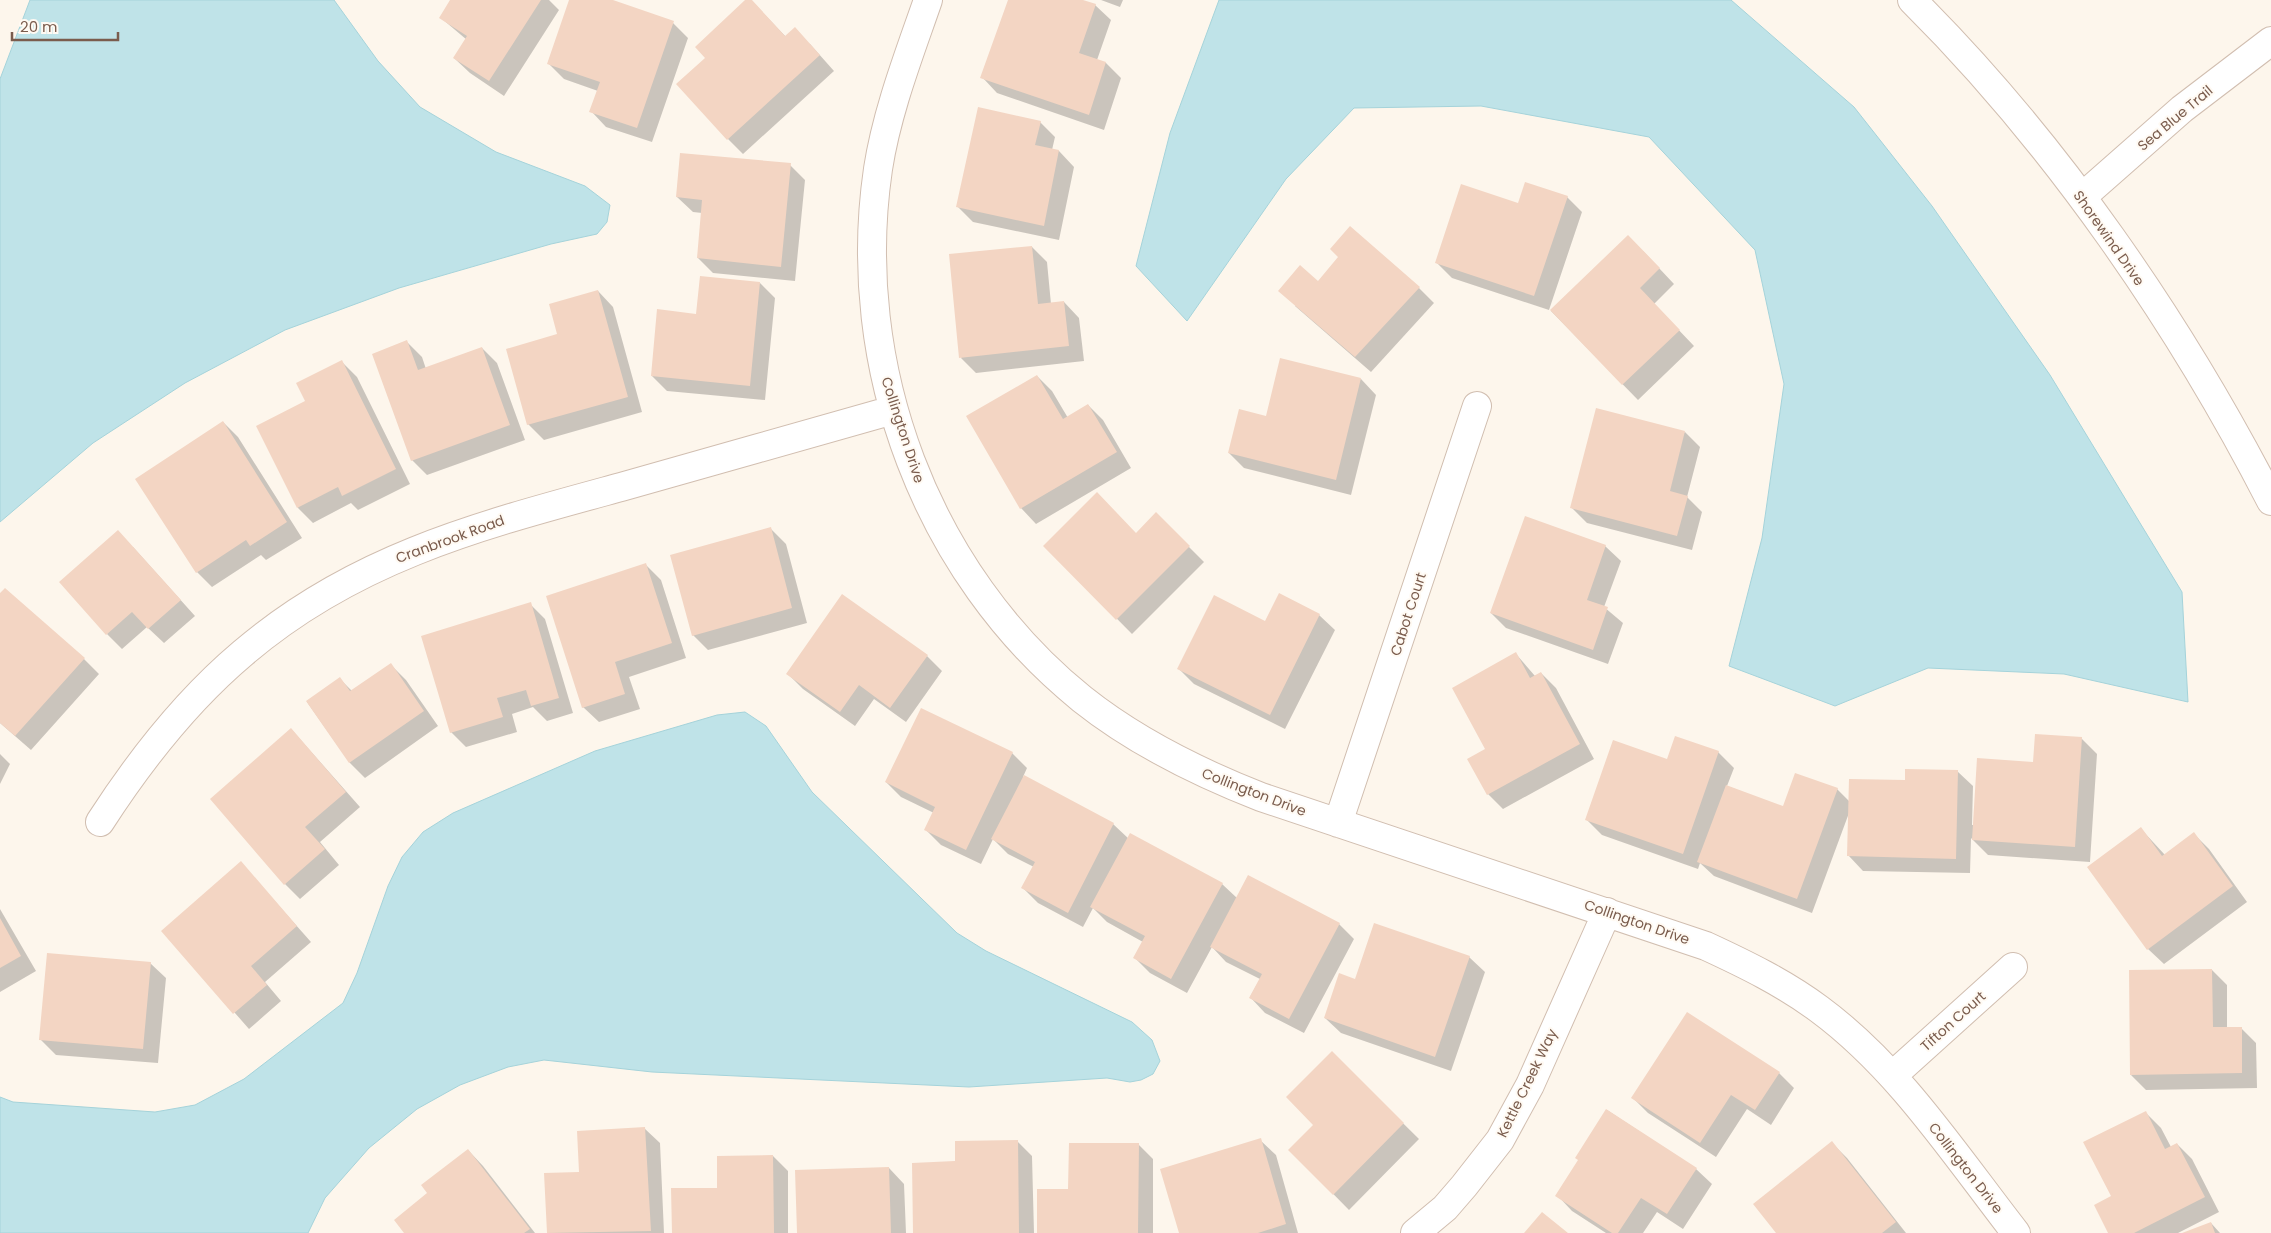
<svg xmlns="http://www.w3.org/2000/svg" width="2271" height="1233" font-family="Poppins,sans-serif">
	<rect width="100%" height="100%" fill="#fdf6ec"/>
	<path fill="#bfe3e8" stroke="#a5d3da" d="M30 0H334L378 61 420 107 496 152 585 186 610 205 607 222 597 234 551 244 399 288 285 330 185 383 93 443 0 522V79Z
		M1219 0H1731L1854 107 1932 206 2050 375 2182 592 2188 702 2064 674 1928 668 1835 706 1729 666 1762 538 1784 384 1755 250 1649 137 1481 106 1354 108 1286 179 1187 321 1136 266 1170 133Z
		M745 712 766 726 812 792 957 933 986 951 1132 1022 1152 1040 1160 1061 1153 1074 1141 1080 1130 1082 1107 1078 969 1087 652 1072 544 1060 508 1067 460 1085 417 1109 369 1148 325 1198 308 1233H0V1097L13 1102 155 1112 195 1105 244 1079 343 1003 357 973 388 886 402 857 423 832 453 813 595 751 717 715Z"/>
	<path fill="#0003" d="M452 0H549L559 10 504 96 470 73 454 58 467 40 441 18Z
		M570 0H610L673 23 688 38 652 142 606 127 591 111 598 91 564 79 548 63Z
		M747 0H751L786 37 810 44 834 71 743 154 728 139 707 58Z
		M1010 0H1079L1095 5 1111 20 1097 60 1106 63 1121 78 1104 130 997 93 982 77Z
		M1101 0H1123L1120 7Z
		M1040 122 1055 137 1052 150 1059 151 1074 167 1059 240 973 222 958 207Z
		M790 165 805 180 795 281 713 273 698 258 702 213 693 212 677 197Z
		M1567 197 1582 212 1549 310 1452 278 1437 263Z
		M1032 247 1047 262 1051 304 1064 302 1079 318 1084 361 976 373 961 358Z
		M1643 251 1674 284 1654 304 1694 346 1638 400 1551 311Z
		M760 283 775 298 765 400 667 391 652 376 697 315Z
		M1318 283 1419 288 1434 303 1371 372 1295 306Z
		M598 291 613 307 642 412 544 440 528 424 559 335Z
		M407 342 422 357 426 369 482 348 497 363 525 440 427 475 412 460Z
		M342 362 357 377 410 484 358 510 351 503 313 523 298 508 307 402Z
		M1037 376 1052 391 1068 418 1088 405 1103 420 1131 468 1036 524 1021 508Z
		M1361 379 1376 395 1351 495 1244 468 1229 453 1267 417Z
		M223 422 238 437 302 538 266 560 261 555 212 587 197 572Z
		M1685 432 1700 447 1687 497 1702 512 1692 550 1587 523 1572 508Z
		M1156 514 1204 562 1132 634 1045 546 1136 534Z
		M771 529 786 544 807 623 708 650 693 635Z
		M1605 546 1621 561 1604 607 1623 623 1608 664 1506 628 1491 613Z
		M133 547 195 616 164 643 147 627 122 649 107 634Z
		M646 565 661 580 686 658 629 677 640 709 599 722 583 707Z
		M0 595 84 659 99 674 31 750 0 723Z
		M530 604 545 619 573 713 547 721 533 707 512 714 517 732 466 747 451 732Z
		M1319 615 1335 630 1285 729 1194 684 1179 669 1266 623Z
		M1516 654 1535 676 1541 673 1556 688 1594 759 1503 809 1488 794 1486 750Z
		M927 656 942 671 906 722 874 699 855 726 803 689 788 674Z
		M391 665 406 680 438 726 365 778 350 763 307 702 340 679 352 691Z
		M291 729 360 807 320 842 339 865 300 899 285 884Z
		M2081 738 2097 754 2090 862 1988 855 1971 838 1970 873 1863 871 1848 855 1849 813 1812 913 1714 876 1700 863 1698 869 1602 835 1587 820 1668 760 1718 752 1734 768 1727 786 1784 808 1837 789 1850 802 1906 781 1957 771 1973 786 1972 825H1974L2035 763Z
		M1012 753 1027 768 1023 777 1113 824 1129 839 1222 884 1237 898 1339 924 1354 939 1304 1033 1265 1013 1250 997 1260 979 1226 962 1212 947 1187 993 1150 973 1135 958 1143 942 1107 922 1093 908 1083 927 1038 903 1023 888 1034 867 1008 854 993 839 981 864 941 845 926 830 934 813 901 797 886 782Z
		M0 754 10 764 0 784Z
		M2141 829 2165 855 2194 834 2209 849 2247 902 2164 964 2148 949 2089 867Z
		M241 863 311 942 265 982 281 1001 249 1029 163 931Z
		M0 909 36 971 0 992Z
		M1469 957 1485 972 1451 1071 1341 1033 1325 1018 1355 980Z
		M150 963 166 978 158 1063 56 1055 41 1040Z
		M2212 970 2227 985V1028H2241L2256 1043 2257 1088 2146 1090 2131 1075Z
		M1332 1053 1419 1139 1349 1210 1290 1150 1315 1125Z
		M1779 1073 1794 1088 1771 1125 1747 1109 1716 1157 1648 1113 1633 1098Z
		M1607 1110 1696 1169 1712 1184 1683 1229 1657 1212 1643 1233H1606L1572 1211 1557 1195 1580 1161Z
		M2145 1112 2161 1128 2171 1147 2177 1144 2192 1159 2219 1212 2178 1233H2110L2112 1197Z
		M644 1128 660 1143 664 1233H548L545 1174 580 1173Z
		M1260 1140 1276 1155 1298 1233H1180Z
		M1017 1141 1032 1156 1034 1233H914L956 1162Z
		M1832 1143 1847 1158 1906 1233H1778Z
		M1138 1144 1153 1159V1233H1038L1070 1190Z
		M468 1150 483 1166 535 1233H406L429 1194Z
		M773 1156 788 1171V1233H673Z
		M889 1168 904 1184 906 1233H798Z
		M2211 1223 2220 1233H2185Z"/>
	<path fill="#f3d5c3" d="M450 0H541L489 81 453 58 467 36 439 18Z
		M569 0H613L674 21 637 128 589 112 600 82 547 64Z
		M745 0H752L785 36 795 27 820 55 727 140 676 84 705 58 695 47Z
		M1008 0H1083L1096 4 1079 53 1106 62 1089 115 980 78Z
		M978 107 1041 121 1035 145 1059 150 1044 226 956 207Z
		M680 153 791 163 781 267 697 258 702 200 676 197Z
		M1525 182 1568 196 1534 296 1435 263 1461 184 1518 203Z
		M1350 226 1420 287 1355 357 1278 291 1300 265 1318 281 1338 257 1330 249Z
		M1628 235 1660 268 1640 288 1680 330 1622 385 1550 310Z
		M1032 246 1038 304 1064 301 1069 346 959 358 949 254Z
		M700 276 760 282 750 386 651 376 657 309 696 314Z
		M598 290 628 397 527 425 506 349 557 334 549 304Z
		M407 340 418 370 482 347 510 425 411 461 372 354Z
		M1280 358 1361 378 1336 480 1228 453 1239 409 1266 416Z
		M342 360 396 469 342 496 338 487 297 508 256 426 305 401 296 383Z
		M1037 375 1063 419 1088 404 1117 452 1020 509 966 416Z
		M1596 408 1685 431 1670 491 1688 496 1677 536 1570 508Z
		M223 421 287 522 250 546 246 540 196 573 135 479Z
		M1097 492 1136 533 1156 512 1190 546 1116 620 1043 546Z
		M1525 516 1606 545 1587 600 1608 607 1593 650 1490 613Z
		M771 527 792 608 692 636 670 555Z
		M118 530 181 600 148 629 132 612 106 635 59 582Z
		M646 563 672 643 615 662 625 694 582 708 546 596Z
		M5 588 85 658 15 736 0 723V593Z
		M1279 593 1320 614 1270 715 1177 669 1214 595 1265 621Z
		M842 594 928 655 890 708 859 685 840 712 786 674Z
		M531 602 559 698 531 706 526 690 497 698 503 717 450 733 421 636Z
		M1516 652 1530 678 1541 672 1580 744 1487 795 1467 759 1485 749 1452 688Z
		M391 663 424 711 349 763 306 701 340 677 350 691Z
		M921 708 1013 752 966 850 924 830 935 807 885 782Z
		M291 728 346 792 305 827 325 849 284 885 210 799Z
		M2035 734 2082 737 2075 847 1972 840 1977 758 2033 762Z
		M1675 736 1719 751 1683 854 1585 820 1613 740 1667 759Z
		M1905 769 1958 770 1956 859 1847 856 1849 779 1905 780Z
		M1795 773 1838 788 1797 899 1697 862 1726 785 1783 806Z
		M1024 775 1114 823 1068 913 1021 888 1035 862 991 839Z
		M2141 827 2162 856 2194 832 2233 886 2147 950 2087 867Z
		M1130 833 1223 883 1171 979 1133 958 1145 936 1090 907Z
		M241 861 297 926 251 966 267 985 233 1014 161 931Z
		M1248 875 1340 923 1289 1019 1249 998 1262 974 1210 947Z
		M0 918 21 956 0 968Z
		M1374 923 1470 956 1435 1057 1324 1018 1339 973 1355 979Z
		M47 953 151 962 143 1049 39 1040Z
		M2212 969 2213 1027H2242V1073L2130 1075 2129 970Z
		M1687 1012 1780 1072 1755 1110 1731 1095 1700 1143 1631 1098Z
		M1332 1051 1404 1123 1333 1195 1288 1150 1313 1125 1286 1097Z
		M1606 1109 1697 1168 1667 1214 1641 1198 1618 1233H1612L1555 1196 1578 1160 1575 1158Z
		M2146 1111 2165 1149 2177 1143 2205 1197 2134 1233H2108L2094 1205 2111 1196 2083 1142Z
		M645 1127 651 1231 547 1233 544 1173 579 1172 577 1131Z
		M1261 1138 1286 1224 1258 1233H1179L1160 1169Z
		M1018 1140 1019 1233H913L912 1163 955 1161V1141Z
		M1832 1141 1896 1222 1882 1233H1776L1753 1204Z
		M1069 1143H1139L1138 1233H1037V1189H1068Z
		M468 1149 530 1229 524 1233H404L394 1220 427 1193 421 1185Z
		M773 1155 774 1233H672L671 1188H717V1156Z
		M889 1167 891 1233H797L795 1170Z
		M1542 1212 1568 1233H1524Z
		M2211 1222 2215 1233H2182Z"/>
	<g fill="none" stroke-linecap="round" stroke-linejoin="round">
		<defs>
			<path id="minor" d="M928 0C909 55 887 111 878 169 849 366 926 573 1082 699 1136 742 1197 772 1261 797L1706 946C1745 964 1784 983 1819 1009 1899 1068 1955 1155 2016 1233
				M1912 0C2055 142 2179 322 2271 501
				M2082 197 2182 109 2271 41
				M100 822C140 760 186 701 243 653 355 557 482 525 621 487 712 461 802 436 893 410
				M1338 823 1477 406
				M1892 1076 2013 967
				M1415 1233 1445 1208 1464 1186 1500 1140 1530 1085 1607 912"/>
		</defs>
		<use href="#minor" stroke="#d1beb0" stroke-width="30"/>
		<use href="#minor" stroke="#fff" stroke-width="28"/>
	</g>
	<g text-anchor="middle" stroke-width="4" stroke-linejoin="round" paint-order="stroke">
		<g font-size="14" fill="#7a5c4d" stroke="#fffaf3">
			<text transform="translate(2175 118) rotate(-40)" y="5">Sea Blue Trail</text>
			<text transform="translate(2109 238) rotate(55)" y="5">Shorewind Drive</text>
			<text transform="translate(903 430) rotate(72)" y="5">Collington Drive</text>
			<text transform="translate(450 539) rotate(-20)" y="5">Cranbrook Road</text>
			<text transform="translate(1408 614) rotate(-72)" y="5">Cabot Court</text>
			<text transform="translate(1254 792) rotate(21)" y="5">Collington Drive</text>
			<text transform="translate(1637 922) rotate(19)" y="5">Collington Drive</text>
			<text transform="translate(1953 1021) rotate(-42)" y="5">Tifton Court</text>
			<text transform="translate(1527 1083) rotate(-64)" y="5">Kettle Creek Way</text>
			<text transform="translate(1966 1168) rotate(52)" y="5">Collington Drive</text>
		</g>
	</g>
	<path d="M12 32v8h106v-8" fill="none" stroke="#7a5c4d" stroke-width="2.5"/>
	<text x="20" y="32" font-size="15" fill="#7a5c4d" stroke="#fffaf3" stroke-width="4" paint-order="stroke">20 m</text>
</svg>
